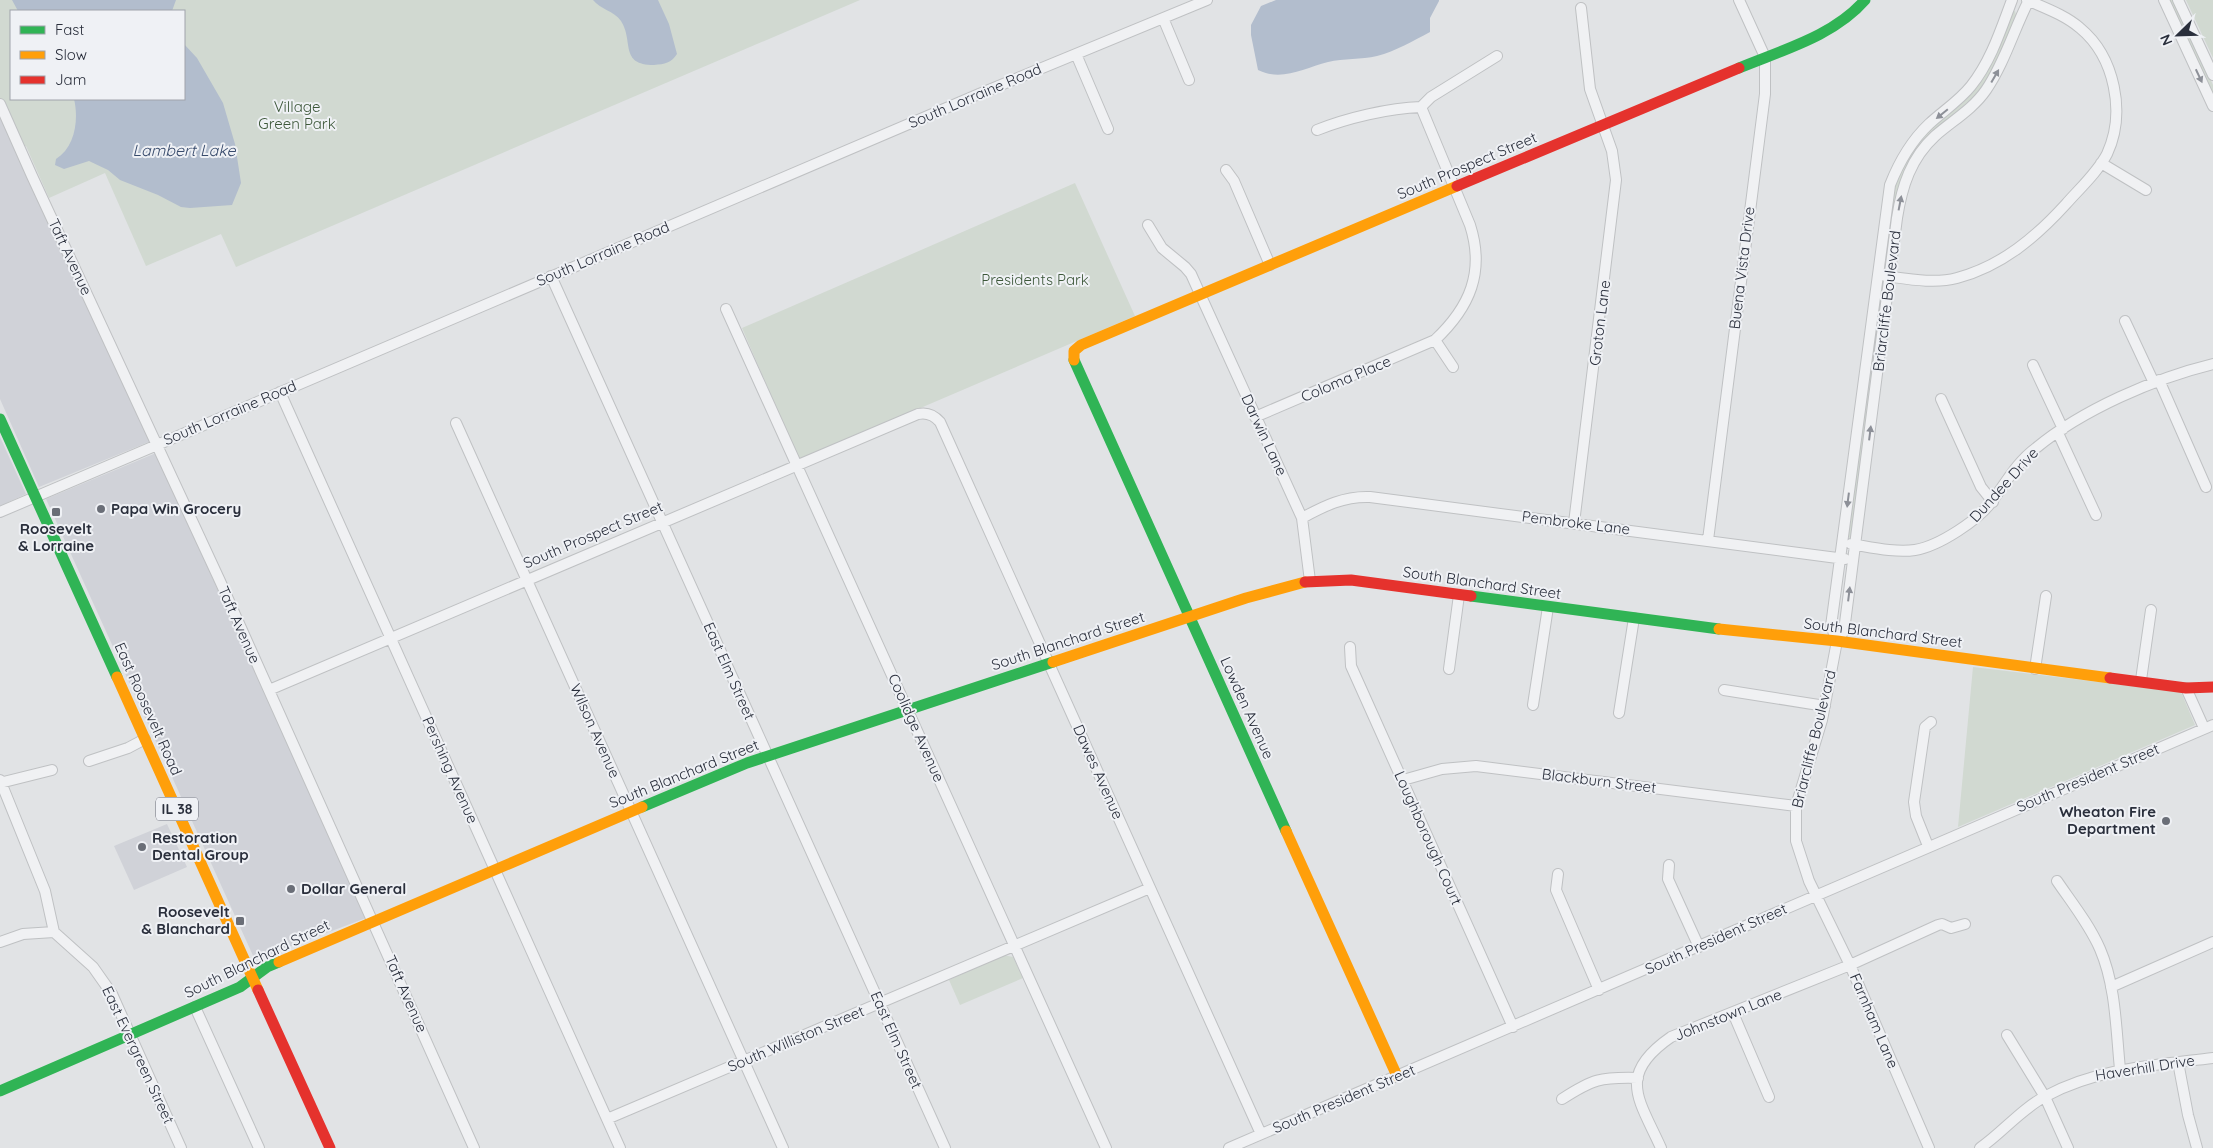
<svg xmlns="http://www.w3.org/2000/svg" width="2213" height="1148" font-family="Quicksand,sans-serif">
	<rect width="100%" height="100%" fill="#e1e3e5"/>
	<path fill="#d0d2d8" d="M0 114 151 441 39 487 0 399Z
		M0 437 26 494 0 506Z
		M156 453 366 918 255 960 46 499Z
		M167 824 187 867 134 890 114 846Z"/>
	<path fill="#d1d9d1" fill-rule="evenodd" d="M0 0H860L236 267 221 234 146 266 105 173 49 198 26 146 21 148 0 102ZM11 11H184V99H11Z
		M2169 0H2174L2213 85V97Z
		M2186 0H2213V58Z
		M2015 11 2016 15 2000 55 1989 77 1978 92 1917 151 1887 262H1885L1893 191 1906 159 1927 131 1955 108 2012 12Z
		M1075 183 1135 316 799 460 742 328Z
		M1882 289 1851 537 1849 538 1848 535 1879 290Z
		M1973 667 2181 692 2195 725 1958 827Z
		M1003 955 1013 957 1023 978 960 1005 949 980Z"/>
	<path fill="#b2bdcd" d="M12 0H176L172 11H18Z
		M593 0H658L669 24 677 54C671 63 665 64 654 65 619 65 634 41 621 21 614 11 600 9 593 0Z
		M1276 0H1439V1L1430 18V32C1413 41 1396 51 1377 56 1361 60 1344 58 1328 62 1304 68 1282 82 1258 70L1251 35V25L1261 6Z
		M184 44 197 58 223 103 235 144 241 183 232 205 190 208 181 207 158 195 120 180 108 170 89 161 64 169 55 165 56 159C75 147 79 120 74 99H184Z"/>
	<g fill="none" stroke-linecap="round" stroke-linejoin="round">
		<defs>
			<path id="street" d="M2164 0 2213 106
				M2178 0 2213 75
				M1163 18 1189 80
				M1076 54 1108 129
				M0 104 32 176 220 581 474 1148
				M1421 107 1431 97 1497 56
				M1317 130C1347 118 1389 108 1421 107
				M2101 163 2146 190
				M1226 170 1234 181 1270 265
				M1148 225 1162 248 1185 267 1191 274 1200 294 1302 518 1310 581
				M551 276 945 1148
				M1885 276C1908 279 1935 284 1957 278 2002 266 2036 237 2066 204 2080 188 2097 173 2107 154 2126 113 2115 57 2080 28 2065 15 2045 8 2027 0
				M726 309 1106 1148
				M2125 321 2154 383
				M1435 340 1453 367
				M2033 365 2063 429
				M2159 380 2206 487
				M280 392 620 1148
				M1941 399 1981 487 1993 502
				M1255 417 1435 340C1470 307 1485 272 1470 225L1421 107
				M456 423 783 1148
				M2058 433 2096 515
				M0 512 979 94 1207 0
				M1302 518C1324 506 1344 496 1370 497L1845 559
				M1574 523 1616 180 1612 151 1590 89 1581 8
				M1708 540 1765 94V57L1739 0
				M1851 544C1870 547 1895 553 1915 550 1939 546 1979 520 1993 500 2007 481 2017 462 2036 448 2082 410 2155 378 2213 364
				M1837 641 1831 626 1890 185C1899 162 1910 142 1929 124 1943 111 1959 101 1971 86 1991 61 2001 29 2012 0
				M1350 647 1351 666 1513 1027
				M1449 669 1459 595
				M2035 669 2046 596
				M2141 680 2151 610
				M2186 688 2204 728
				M269 690 918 414C927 412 934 415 940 422L1261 1134
				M1724 690 1825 706
				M1533 705 1548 607
				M1619 713 1634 618
				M89 761 128 748 145 739
				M0 780 45 891 54 932 93 967 112 994 181 1148
				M1403 780 1442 769 1476 766 1796 806
				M0 783 52 770
				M1928 846 1916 816 1914 802 1925 727 1931 722
				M1669 865 1668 879 1699 947
				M1558 874 1556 890 1599 990
				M2057 881C2072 903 2089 924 2100 949 2116 986 2116 1030 2120 1069
				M0 942 23 934 54 932
				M2111 987 2213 942
				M195 1007 259 1148
				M1733 1013 1769 1097
				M2007 1035 2045 1097 2068 1148
				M2178 1062 2188 1115 2197 1148
				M1562 1099C1593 1079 1600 1077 1638 1078
				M607 1119 1150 888
				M1229 1148 2213 725
				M1661 1148C1639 1099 1616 1075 1671 1037L1850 965 1938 925 1942 924 1951 928 1965 924
				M1929 1148 1850 965 1809 881 1796 841V806L1822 720 1837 641 1844 631 1897 218C1902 186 1911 158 1935 136 1952 121 1973 109 1986 90 2005 62 2014 29 2029 0
				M1980 1148C2003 1132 2021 1109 2046 1096 2098 1068 2156 1065 2213 1058"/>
		</defs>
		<use href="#street" stroke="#bfc1c3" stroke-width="12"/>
		<use href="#street" stroke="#f0f1f3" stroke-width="10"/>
		<path stroke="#30b455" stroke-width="11" d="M1739 68C1782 50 1834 36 1865 0
			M1074 360 1286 831
			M0 419 117 677
			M1471 596 1719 629
			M642 807 747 763 1053 662
			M0 1091 240 987 267 967 279 962"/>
		<path stroke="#ff9f0a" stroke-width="11" d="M1074 360V351L1081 345 1457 186
			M1719 629 1837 641 2110 678
			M1053 662 1246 598 1305 582
			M117 677 258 990
			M1286 831 1397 1076
			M279 962 642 807"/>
		<path stroke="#e5322d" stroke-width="11" d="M1457 186 1739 68
			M1305 582 1351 580 1471 596
			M2110 678 2186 688 2213 687
			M258 990 330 1148"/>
	</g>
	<defs><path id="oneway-solid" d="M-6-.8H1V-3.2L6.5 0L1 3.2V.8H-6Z" transform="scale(1.25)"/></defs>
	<g fill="#8d9098">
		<use href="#oneway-solid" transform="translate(1995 76) rotate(-60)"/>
		<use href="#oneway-solid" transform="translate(2199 76) rotate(65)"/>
		<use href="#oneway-solid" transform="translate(1942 114) rotate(141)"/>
		<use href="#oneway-solid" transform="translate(1900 203) rotate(-79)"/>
		<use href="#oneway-solid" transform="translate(1870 433) rotate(-83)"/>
		<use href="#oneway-solid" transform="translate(1848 500) rotate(97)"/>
		<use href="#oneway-solid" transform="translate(1849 594) rotate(-83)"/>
	</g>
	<g fill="#6a6e77" stroke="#eff1f5" stroke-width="2">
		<circle cx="101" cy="509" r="5"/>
		<rect x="51" y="507" width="10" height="10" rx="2.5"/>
		<circle cx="2166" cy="821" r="5"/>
		<circle cx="142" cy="847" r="5"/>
		<circle cx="291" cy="889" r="5"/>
		<rect x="235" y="916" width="10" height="10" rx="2.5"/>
	</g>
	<g text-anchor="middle" stroke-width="4" stroke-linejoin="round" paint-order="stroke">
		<rect fill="#eff1f5" stroke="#656974" stroke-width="1" x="156" y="797.5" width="42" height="23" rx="4"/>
		<g font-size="14" font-weight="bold" fill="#2a2f3c">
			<text x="177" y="814">IL 38</text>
		</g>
		<g font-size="15" fill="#2a2f3c" stroke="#eff1f5">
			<text transform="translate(975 96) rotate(-23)" y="5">South Lorraine Road</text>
			<text transform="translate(1467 166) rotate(-23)" y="5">South Prospect Street</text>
			<text transform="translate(603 254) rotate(-23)" y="5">South Lorraine Road</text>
			<text transform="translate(70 257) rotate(65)" y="5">Taft Avenue</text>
			<text transform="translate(1742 268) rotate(-83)" y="5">Buena Vista Drive</text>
			<text transform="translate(1887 301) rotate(-83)" y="5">Briarcliffe Boulevard</text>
			<text transform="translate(1600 323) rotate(-83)" y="5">Groton Lane</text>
			<text transform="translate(1346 379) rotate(-23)" y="5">Coloma Place</text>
			<text transform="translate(230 413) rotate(-23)" y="5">South Lorraine Road</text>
			<text transform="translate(1264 435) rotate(65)" y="5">Darwin Lane</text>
			<text transform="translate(2004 485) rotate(-48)" y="5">Dundee Drive</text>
			<text transform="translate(1576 523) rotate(7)" y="5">Pembroke Lane</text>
			<text transform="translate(593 535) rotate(-23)" y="5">South Prospect Street</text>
			<text transform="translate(1482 583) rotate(8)" y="5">South Blanchard Street</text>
			<text transform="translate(239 625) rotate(66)" y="5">Taft Avenue</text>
			<text transform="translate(1883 633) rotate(7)" y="5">South Blanchard Street</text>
			<text transform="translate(1068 641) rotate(-18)" y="5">South Blanchard Street</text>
			<text transform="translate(729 671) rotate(66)" y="5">East Elm Street</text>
			<text transform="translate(1247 708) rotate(66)" y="5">Lowden Avenue</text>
			<text transform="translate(148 709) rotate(66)" y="5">East Roosevelt Road</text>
			<text transform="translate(916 728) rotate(66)" y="5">Coolidge Avenue</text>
			<text transform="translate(595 731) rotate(66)" y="5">Wilson Avenue</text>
			<text transform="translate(1814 739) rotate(-76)" y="5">Briarcliffe Boulevard</text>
			<text transform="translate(450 770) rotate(66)" y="5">Pershing Avenue</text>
			<text transform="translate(1098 772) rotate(66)" y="5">Dawes Avenue</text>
			<text transform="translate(684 774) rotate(-22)" y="5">South Blanchard Street</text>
			<text transform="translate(2088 778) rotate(-23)" y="5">South President Street</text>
			<text transform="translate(1599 781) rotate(7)" y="5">Blackburn Street</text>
			<text transform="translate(1428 838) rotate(66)" y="5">Loughborough Court</text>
			<text transform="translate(1716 939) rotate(-24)" y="5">South President Street</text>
			<text transform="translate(257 959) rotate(-26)" y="5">South Blanchard Street</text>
			<text transform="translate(406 994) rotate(66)" y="5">Taft Avenue</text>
			<text transform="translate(1728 1015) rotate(-22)" y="5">Johnstown Lane</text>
			<text transform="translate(1874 1021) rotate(67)" y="5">Farnham Lane</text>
			<text transform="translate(796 1039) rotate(-23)" y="5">South Williston Street</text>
			<text transform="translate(896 1040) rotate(66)" y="5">East Elm Street</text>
			<text transform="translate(138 1055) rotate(65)" y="5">East Evergreen Street</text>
			<text transform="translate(2145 1068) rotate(-9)" y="5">Haverhill Drive</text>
			<text transform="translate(1344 1099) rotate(-23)" y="5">South President Street</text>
		</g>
		<g font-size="15" fill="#3c5739" stroke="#eff1f5">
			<text x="297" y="112">Village<tspan x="297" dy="17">Green Park</tspan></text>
			<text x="1035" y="285">Presidents Park</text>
		</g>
		<g font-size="15" font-weight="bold" fill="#2a2f3c" stroke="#eff1f5" text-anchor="start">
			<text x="111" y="514">Papa Win Grocery</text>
			<text x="56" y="534" text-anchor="middle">Roosevelt<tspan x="56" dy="17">&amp; Lorraine</tspan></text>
			<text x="2156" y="817" text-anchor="end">Wheaton Fire<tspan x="2156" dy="17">Department</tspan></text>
			<text x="152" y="843">Restoration<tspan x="152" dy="17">Dental Group</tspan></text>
			<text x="301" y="894">Dollar General</text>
			<text x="230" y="917" text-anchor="end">Roosevelt<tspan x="230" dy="17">&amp; Blanchard</tspan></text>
		</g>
		<g font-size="16" font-style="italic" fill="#384b6c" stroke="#eff1f5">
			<text x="184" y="156">Lambert Lake</text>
		</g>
	</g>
	<rect x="10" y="10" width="175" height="90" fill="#eff1f5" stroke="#a0a3ab"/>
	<rect x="20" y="26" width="25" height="8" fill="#30b455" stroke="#a0a3ab"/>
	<text x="55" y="35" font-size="15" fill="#2a2f3c">Fast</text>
	<rect x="20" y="51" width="25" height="8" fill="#ff9f0a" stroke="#a0a3ab"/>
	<text x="55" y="60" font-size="15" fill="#2a2f3c">Slow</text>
	<rect x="20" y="76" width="25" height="8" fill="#e5322d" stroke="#a0a3ab"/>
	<text x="55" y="85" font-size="15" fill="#2a2f3c">Jam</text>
	<g transform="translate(2178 35) rotate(247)" stroke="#eff1f5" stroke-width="4" paint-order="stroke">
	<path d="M0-4L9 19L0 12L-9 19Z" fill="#2a2f3c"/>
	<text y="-8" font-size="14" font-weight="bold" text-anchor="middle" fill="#2a2f3c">N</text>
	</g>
</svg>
